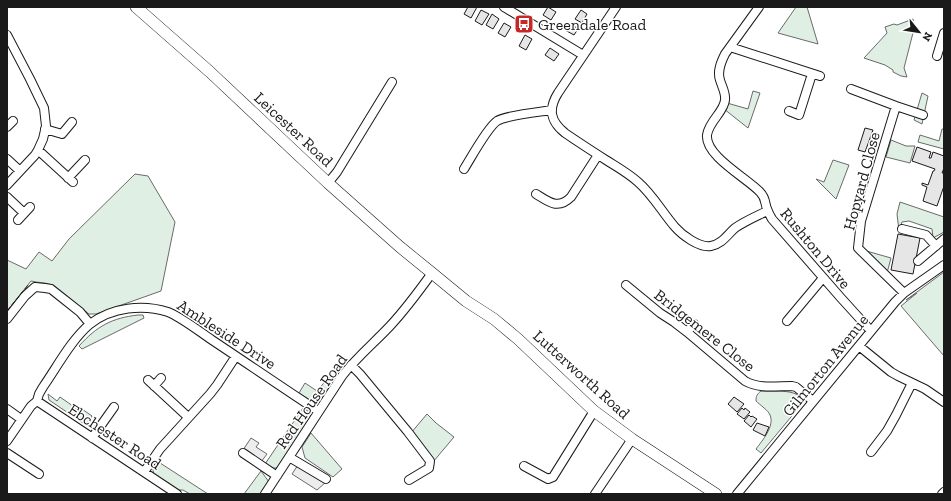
<svg xmlns="http://www.w3.org/2000/svg" width="951" height="501" font-family="'Zilla Slab',serif">
	<rect width="100%" height="100%" fill="#fff"/>
	<path fill="#e0efe3" stroke="#6a6a6a" d="M796 7H807L818 44 778 33Z
		M913 19 914 24 915 25 904 68 907 77 901 76 893 72V70L885 65 864 58 887 33 885 27 894 24 897 25Z
		M753 91 760 93 748 128 724 109 727 103 748 109Z
		M922 93 928 96 922 124 914 120Z
		M942 129H944V149L918 142 920 135 939 141Z
		M891 140 906 146H915L910 163 886 157Z
		M833 160 849 165 836 199 816 179 824 182Z
		M135 174 148 176 175 222 161 291 96 314H89L52 285C44 282 39 283 31 281L7 311V260L26 269 39 252 52 261 69 239Z
		M900 202 944 217V232L933 238 932 229 909 221 902 222 899 231 897 214Z
		M863 250 891 258 887 273Z
		M944 272V356L901 306 917 293 906 300Z
		M138 315H143L144 318 82 349 79 346C97 326 112 318 138 315Z
		M329 377 334 383 319 402 310 400 299 393 305 383 317 391Z
		M761 391C771 392 806 387 801 405L761 453 756 449C762 441 775 426 770 415 769 411 760 405 756 401 756 396 757 394 761 391Z
		M48 394 57 401 60 397 80 411 82 409 92 416 86 425 49 400Z
		M303 408 311 413V416L280 466C274 470 270 468 265 464Z
		M427 414 436 423 454 437 433 462 411 433Z
		M311 433 342 469 333 477 305 458 302 447Z
		M157 461 208 494H190L183 490H179L154 474C152 469 153 466 157 461Z
		M261 471 269 482 261 494H244Z"/>
	<path fill="#ededed" stroke="#6a6a6a" d="M251 438 259 443 256 447 267 454 261 462 243 450Z
		M298 465 326 482 317 490 292 474Z"/>
	<path fill="#e6e6e6" stroke="#1a1a1a" d="M468 7H477L471 18 464 14Z
		M548 7 556 12 551 20 543 15Z
		M481 10 489 14 482 25 475 21Z
		M581 10 587 14 582 23 575 19Z
		M492 14 499 19 493 29 486 25Z
		M504 23 511 27 505 37 498 33Z
		M570 23 578 29 574 35 565 30Z
		M525 35 532 39 526 50 519 46Z
		M550 48 559 54 554 61 545 55Z
		M865 128 873 130 865 152 858 150Z
		M917 147 931 152 929 158H931L933 152 944 156V168L942 173H944V186L937 206 923 201 927 187 922 185V183L928 185 933 171H934L935 169 912 161Z
		M898 234 920 238 913 274 891 270Z
		M734 397 744 404 737 412 728 404Z
		M742 408 744 410 745 408 750 412 744 419 737 414Z
		M749 415 751 417 752 416 757 419 751 427 744 421Z
		M757 423 769 427 765 436 753 430Z"/>
	<g fill="none" stroke-linecap="round" stroke-linejoin="round">
		<defs>
			<path id="minor" d="M504 7 583 55
				M616 7 558 93C548 109 550 121 565 133 578 142 592 151 606 160 617 167 628 173 638 182 653 195 662 212 675 227 682 235 699 248 711 246 722 244 727 235 735 228 745 221 757 216 767 211
				M759 7 725 54C721 62 717 71 720 80 722 87 726 93 725 100 724 112 709 121 707 135 705 156 747 178 760 192 767 199 764 204 768 211 769 214 771 217 772 219L841 298 871 331
				M7 35 30 79 44 108 46 126 43 139 38 150 35 155 7 185
				M730 47 820 76
				M937 56 944 33
				M851 89 896 106 923 115
				M896 106 861 221 858 248 904 293
				M789 111 799 115 812 74
				M7 127 13 121
				M45 129 62 134 72 122
				M38 150 73 182
				M7 159 20 171
				M464 169C471 158 487 128 497 121 507 115 539 112 552 110
				M68 178 85 160
				M328 183 337 172 392 82
				M536 194C549 202 558 210 571 197L598 155
				M7 197 24 213
				M18 220 30 207
				M902 229 926 235 936 246
				M918 261 944 239
				M626 285 660 313 674 322 687 332 745 381C759 389 776 386 792 386L796 387 813 401
				M7 319 25 296 35 287 45 288 51 289 56 293 80 312 90 324
				M787 321 823 278
				M687 332 694 324
				M859 346 891 372 898 376 925 389 944 402
				M351 365 360 374 408 432 430 461 429 468 409 480
				M148 380 188 417
				M154 386 161 378
				M37 401 177 494
				M7 409 21 419
				M92 438 114 407
				M7 441 31 406 37 401 39 394 43 387C57 367 71 340 90 324 112 307 143 304 168 312 181 317 200 332 212 340 248 364 283 388 318 411
				M871 452 887 431 896 415 912 383
				M7 453 39 474
				M243 453 277 476
				M289 457 326 479
				M524 466 548 479 553 477 594 411
				M144 472 160 449 210 394 217 385 236 356
				M265 494 342 376C357 357 374 343 390 326 405 310 419 291 432 273
				M595 494 632 439
				M737 494 895 302 904 293 944 265
				M942 494 944 492"/>
			<path id="major" d="M136 7 210 72 328 183 400 247 432 273 466 301 494 319 518 339 594 411 632 439 716 494"/>
		</defs>
		<use href="#minor" stroke="#1a1a1a" stroke-width="10"/>
		<use href="#major" stroke="#1a1a1a" stroke-width="12"/>
		<use href="#minor" stroke="#fff" stroke-width="8"/>
		<use href="#major" stroke="#fff" stroke-width="11"/>
		<path stroke="#1a1a1a" stroke-width="1" stroke-dasharray="5 2" stroke-linecap="butt" d="M7 311 29 284"/>
	</g>
	<defs>
		<symbol id="bus-square" viewBox="-11 -11 22 22"><rect x="-9" y="-9" width="18" height="18" rx="4" fill="#c62828" stroke="#fff"/><path d="M-5-6H5V4H4V6H2V4H-2V6H-4V4H-5ZM-3.5-4V0h7V-4ZM-3.5 1.2v1.5H-2V1.2ZM2 1.2v1.5H3.5V1.2Z" fill="#fff"/></symbol>
	</defs>
	<g fill-rule="evenodd">
		<use href="#bus-square" x="513" y="13" width="22" height="22"/>
	</g>
	<g text-anchor="middle" stroke-width="3" stroke-linejoin="round" paint-order="stroke">
		<g font-size="16" fill="#1a1a1a" stroke="#fff" text-anchor="start">
			<text x="538" y="30">Greendale Road</text>
		</g>
		<g font-size="16" fill="#1a1a1a" stroke="#fff">
			<text transform="translate(294 129) rotate(43)" y="6">Leicester Road</text>
			<text transform="translate(861 181) rotate(-75)" y="6">Hopyard Close</text>
			<text transform="translate(816 248) rotate(50)" y="6">Rushton Drive</text>
			<text transform="translate(705 330) rotate(38)" y="6">Bridgemere Close</text>
			<text transform="translate(227 334) rotate(33)" y="6">Ambleside Drive</text>
			<text transform="translate(825 365) rotate(-51)" y="6">Gilmorton Avenue</text>
			<text transform="translate(582 374) rotate(42)" y="6">Lutterworth Road</text>
			<text transform="translate(311 401) rotate(-55)" y="6">Red House Road</text>
			<text transform="translate(115 436) rotate(33)" y="6">Ebchester Road</text>
		</g>
	</g>
	<rect width="951" height="501" fill="none" stroke="#1a1a1a" stroke-width="16"/>
	<g transform="translate(919 32) rotate(120)" stroke="#ffffff" stroke-width="3" paint-order="stroke">
	<path d="M0-3L7 15L0 10L-7 15Z" fill="#1a1a1a"/>
	<text y="-6" font-size="11" font-weight="bold" text-anchor="middle" fill="#1a1a1a">N</text>
	</g>
</svg>
